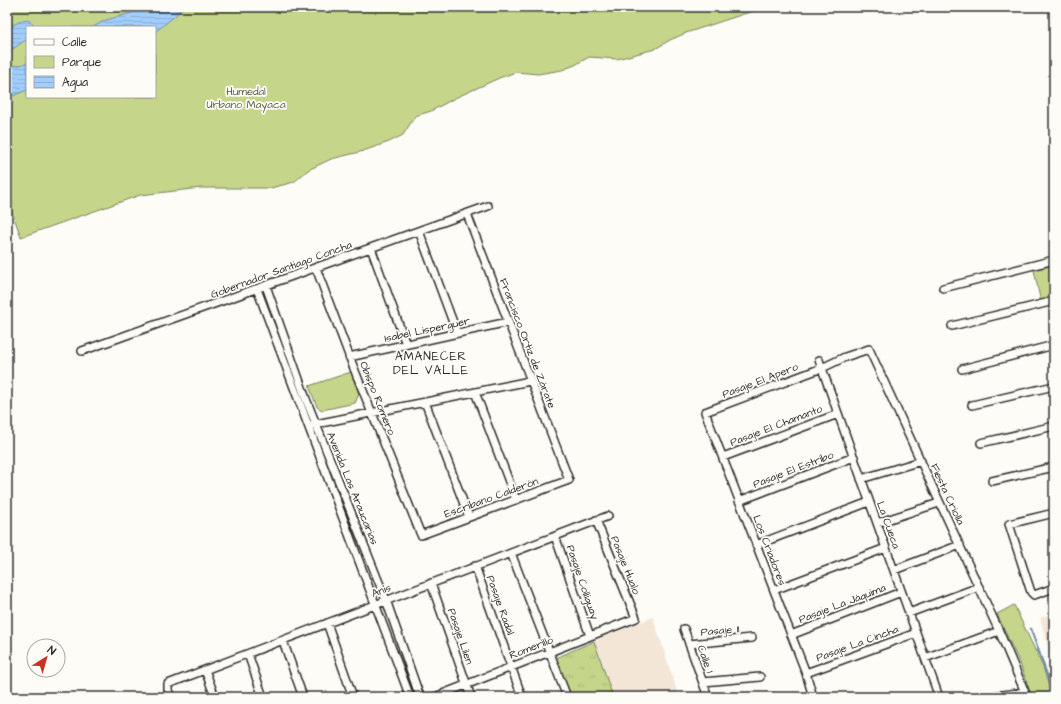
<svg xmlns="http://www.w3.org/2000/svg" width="1061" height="704" font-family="'Architects Daughter',sans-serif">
	<defs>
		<pattern id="grass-tufts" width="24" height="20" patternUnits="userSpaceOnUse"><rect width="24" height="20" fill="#c5d68b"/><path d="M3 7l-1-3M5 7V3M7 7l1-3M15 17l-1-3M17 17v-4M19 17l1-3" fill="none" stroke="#a9b878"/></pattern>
		<pattern id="water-rules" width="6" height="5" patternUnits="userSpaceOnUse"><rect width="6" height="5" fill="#a1cefc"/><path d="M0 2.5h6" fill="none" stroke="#8bb1d8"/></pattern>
	</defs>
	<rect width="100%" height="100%" fill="#fdfcf7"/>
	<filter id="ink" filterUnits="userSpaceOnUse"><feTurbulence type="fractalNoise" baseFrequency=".025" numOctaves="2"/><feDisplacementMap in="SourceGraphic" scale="8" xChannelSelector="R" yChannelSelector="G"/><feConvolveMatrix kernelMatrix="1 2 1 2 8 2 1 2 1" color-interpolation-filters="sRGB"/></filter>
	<g filter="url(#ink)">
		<path fill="#f3e6d7" d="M1054 613V669L1040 618Z
			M653 617 679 697H613L594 641Z"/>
		<path fill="url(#grass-tufts)" stroke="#78805b" d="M594 641 613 697H571L556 658Z"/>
		<path fill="#c5d68b" stroke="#78805b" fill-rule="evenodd" d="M7 7H765L686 33 670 40 655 49 617 59 589 57 575 65 562 70 538 74 516 72 499 78 455 98 431 111 415 116 403 135 389 142 360 152 331 159 308 170 294 182 271 188H201L140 195 21 237 7 198ZM27 27H155V97H27Z
			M1054 265V300L1041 303 1034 270Z
			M351 372 359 394 355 403 322 410 317 407 309 386Z
			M1014 605 1043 667 1052 697H1032L1021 666 997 614Z"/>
		<path fill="url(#water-rules)" stroke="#728da8" d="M146 7H183L176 15 155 32V27H93L106 20 142 10Z
			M28 20 33 24V27H27V39L7 53V28L21 21Z
			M27 63V90L7 98V66L19 65Z"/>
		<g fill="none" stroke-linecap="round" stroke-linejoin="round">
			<path stroke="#728da8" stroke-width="2.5" d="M1031 629 1054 696"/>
			<defs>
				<path id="minor" d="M419 231 457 333
					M371 248 406 344
					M316 268 353 366 421 535 569 480 467 214
					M266 286 306 399 386 600 420 697
					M943 288 1054 260
					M257 289 410 697
					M952 326 1054 301
					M82 351 488 206
					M349 357 508 322
					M819 360 939 697
					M962 369 1054 345
					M475 392 516 500
					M425 402 469 517
					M972 405 1054 386
					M311 425 530 381
					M981 443 1054 426
					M723 457 838 414
					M861 479 921 461
					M992 481 1054 467
					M739 501 854 457
					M1054 513 1009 524 1031 592 1034 595 1054 588
					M877 523 939 503
					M555 536 590 636
					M756 545 869 502
					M511 553 567 697
					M475 566 522 697
					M894 570 960 545
					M431 583 471 697
					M774 590 886 548
					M909 613 979 587
					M327 623 353 697
					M684 629 708 697
					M791 635 901 592
					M283 641 303 697
					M689 644 752 638
					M248 654 263 697
					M925 658 999 631
					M205 670 215 697
					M806 673 916 633
					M703 682 760 677
					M170 697 168 689V684L608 516
					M435 697 636 618 596 520
					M813 697 806 673 705 412 822 368 845 357 869 349 999 631 1027 697
					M986 697 1025 692"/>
			</defs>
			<use href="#minor" stroke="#2b2b2b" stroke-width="10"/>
			<use href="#minor" stroke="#fdfcf7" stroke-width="7"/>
		</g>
	</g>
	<g text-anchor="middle" stroke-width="3.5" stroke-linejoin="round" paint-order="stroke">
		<g font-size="11" fill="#595e48" stroke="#fdfcf7">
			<text x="246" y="95">Humedal<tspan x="246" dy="13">Urbano Mayaca</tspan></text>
		</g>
		<g font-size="11" fill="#2b2b2b" stroke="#fdfcf7">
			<text transform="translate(281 269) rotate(-20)" y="4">Gobernador Santiago Concha</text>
			<text transform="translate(427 329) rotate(-12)" y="4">Isabel Lisperguer</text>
			<text transform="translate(528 343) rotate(69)" y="4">Francisco Ortiz de Zárate</text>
			<text transform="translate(760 380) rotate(-21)" y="4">Pasaje El Apero</text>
			<text transform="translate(378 398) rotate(68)" y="4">Obispo Romero</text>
			<text transform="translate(776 425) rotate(-21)" y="4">Pasaje El Chamanto</text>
			<text transform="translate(793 469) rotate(-21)" y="4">Pasaje El Estribo</text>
			<text transform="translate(353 488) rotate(68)" y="4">Avenida Las Araucarias</text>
			<text transform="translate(948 494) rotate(65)" y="4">Fiesta Criolla</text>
			<text transform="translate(491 497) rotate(-20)" y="4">Escribano Calderón</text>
			<text transform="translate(889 525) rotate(70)" y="4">La Cueca</text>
			<text transform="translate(770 550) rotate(69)" y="4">Los Criadores</text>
			<text transform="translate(626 565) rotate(68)" y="4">Pasaje Hualo</text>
			<text transform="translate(583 582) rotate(71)" y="4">Pasaje Colliguay</text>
			<text transform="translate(381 590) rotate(-21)" y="4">Anis</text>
			<text transform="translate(842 603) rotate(-21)" y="4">Pasaje La Jáquima</text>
			<text transform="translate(501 605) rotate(70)" y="4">Pasaje Radal</text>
			<text transform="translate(720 630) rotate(-5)" y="4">Pasaje 11</text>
			<text transform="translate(461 636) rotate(71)" y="4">Pasaje Lilen</text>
			<text transform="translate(857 643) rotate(-20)" y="4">Pasaje La Cincha</text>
			<text transform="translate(531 647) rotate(-21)" y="4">Romerillo</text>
			<text transform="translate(706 659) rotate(71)" y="4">Calle 1</text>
		</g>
		<g font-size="12" letter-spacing="1" fill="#2b2b2b" stroke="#fdfcf7">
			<text x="431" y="360">AMANECER<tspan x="431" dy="14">DEL VALLE</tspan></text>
		</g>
	</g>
	<rect width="1061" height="704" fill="none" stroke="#fdfcf7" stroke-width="24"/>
	<rect x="12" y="12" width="1037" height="680" fill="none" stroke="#2b2b2b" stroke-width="1.5" filter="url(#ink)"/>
	<rect x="26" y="26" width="130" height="72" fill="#fdfcf7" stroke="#a9a8a5"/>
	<rect x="34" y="39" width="20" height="6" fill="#fdfcf7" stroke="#a9a8a5"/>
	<text x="62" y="46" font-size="12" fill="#2b2b2b">Calle</text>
	<rect x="34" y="56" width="20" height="12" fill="#c5d68b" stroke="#a9a8a5"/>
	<text x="62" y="66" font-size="12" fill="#2b2b2b">Parque</text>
	<rect x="34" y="76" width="20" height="12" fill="url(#water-rules)" stroke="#a9a8a5"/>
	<text x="62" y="86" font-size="12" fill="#2b2b2b">Agua</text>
	<g transform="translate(46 658) rotate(37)"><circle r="19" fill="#fdfcf7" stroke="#a9a8a5"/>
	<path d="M0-3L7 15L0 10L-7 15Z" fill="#c8321e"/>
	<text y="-6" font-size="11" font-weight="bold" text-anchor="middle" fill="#2b2b2b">N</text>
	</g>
</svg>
